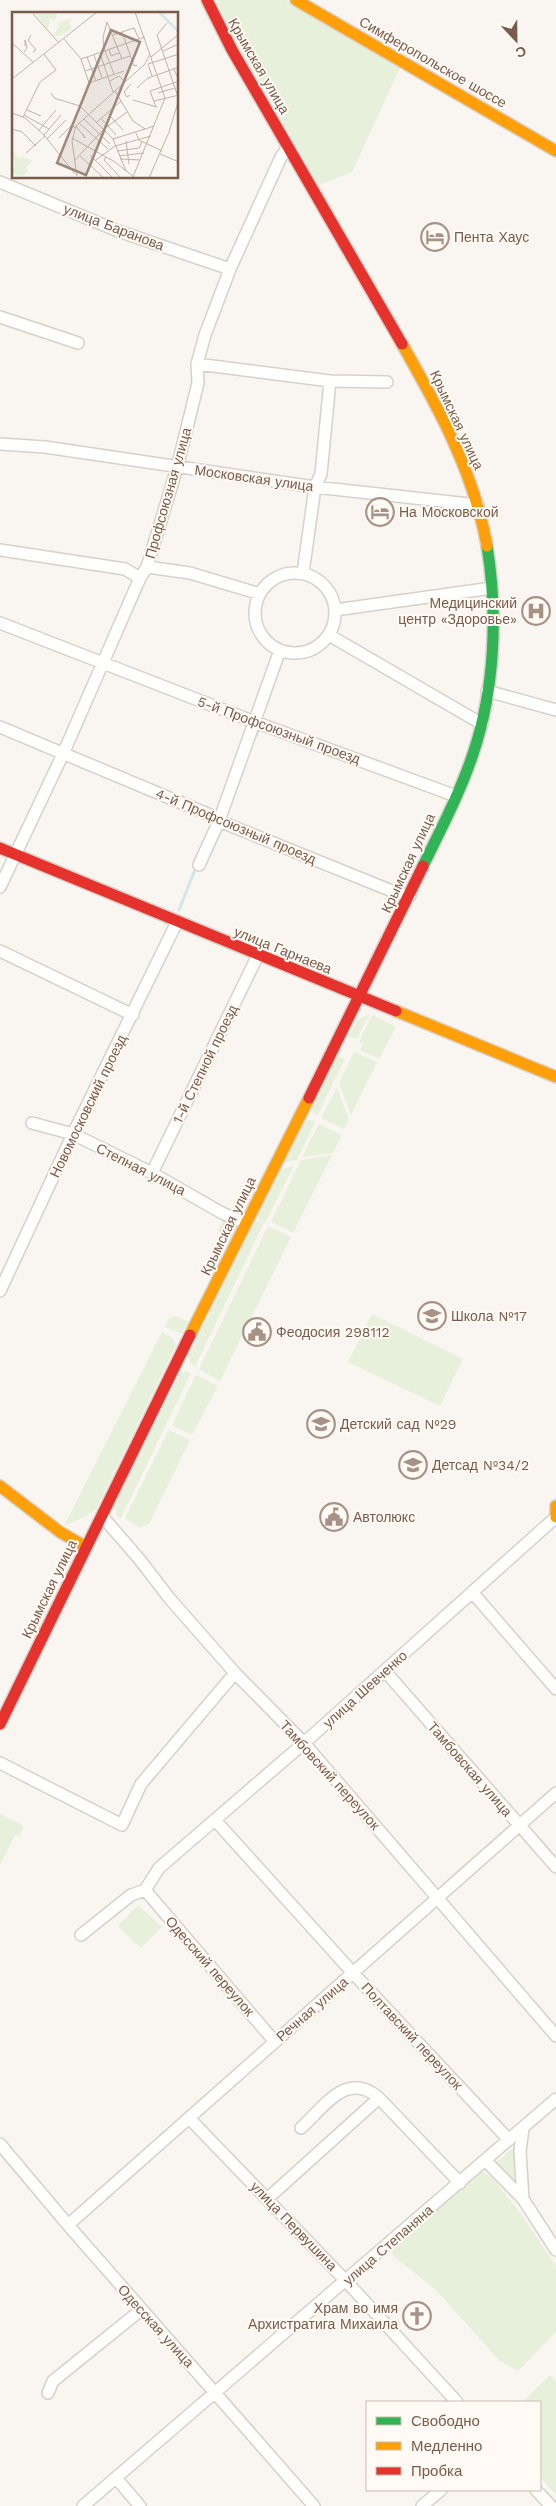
<svg xmlns="http://www.w3.org/2000/svg" width="556" height="2506" font-family="'Work Sans',sans-serif">
	<rect width="100%" height="100%" fill="#f9f5f0"/>
	<path fill="#e7f0db" d="M217 0H285L400 68 352 172 319 185 226 23Z
		M369 1015 357 1039 348 1036 358 1019Z
		M372 1015 396 1027 379 1059 360 1050 363 1044 359 1042Z
		M354 1052 377 1062 351 1115 339 1083Z
		M336 1055 345 1059 317 1116 311 1110Z
		M337 1087 349 1120 344 1129 321 1118Z
		M311 1120 315 1122 297 1160 283 1163 305 1121Z
		M319 1124 342 1135 333 1153 302 1157Z
		M332 1155 293 1233 271 1222 301 1160Z
		M294 1166 265 1223 259 1220 258 1215 280 1170Z
		M223 1219 235 1225 231 1237 218 1231Z
		M259 1221 264 1223 195 1367 189 1361V1355L254 1222Z
		M268 1226 291 1237 220 1381 199 1369Z
		M372 1314 463 1359 440 1406 348 1362Z
		M176 1316 189 1322 181 1333 165 1327 169 1318Z
		M162 1332 173 1338 176 1345 96 1509 86 1516 64 1526Z
		M186 1371 191 1373 120 1520 116 1512 117 1501 180 1374Z
		M196 1375 218 1386 192 1435 172 1425Z
		M169 1430 190 1440 149 1524 140 1528 125 1518Z
		M0 1814 21 1824 23 1827 20 1836 15 1835 0 1865Z
		M138 1905 162 1927 141 1948 118 1926Z
		M514 2147 518 2188 496 2163Z
		M482 2172 492 2177 521 2214 556 2266V2332L518 2371 500 2361 435 2289 393 2256 391 2246 476 2173Z
		M550 2375 556 2381V2495L540 2477V2402H522Z"/>
	<g fill="none" stroke-linecap="round" stroke-linejoin="round">
		<path stroke="#d0e8ea" stroke-width="3" d="M254 739 259 730
			M179 910 196 867"/>
		<defs>
			<path id="street" d="M0 182 118 231 230 269
				M0 317 78 343
				M197 364 330 381 387 382
				M0 444 45 447 315 487 478 505
				M0 550 125 569 140 578
				M147 567 190 573 260 594
				M303 573 315 487 321 474 330 381
				M255 613a40 40 0 1 1 80 0a40 40 0 1 1-80 0Z
				M335 610 492 588
				M0 623 255 722 456 796
				M329 635 482 724
				M487 691 556 710
				M0 727 215 817 219 821 392 891 410 896
				M199 865 219 821 280 650
				M0 887 63 754 140 578 147 567 177 468 198 383 197 364 205 335 230 269 281 157 288 147
				M0 951 133 1015
				M32 1123 73 1134 152 1173 222 1213 246 1223
				M152 1173 258 955
				M0 1291 73 1134 177 922
				M102 1516 140 1560 170 1599 235 1673 304 1743 556 2036
				M472 1592 556 1689
				M385 1671 556 1867
				M0 1763 122 1825 141 1784 235 1673
				M215 1820 353 1973 509 2140
				M145 1890 275 2042
				M81 1935 131 1895 145 1890 159 1868 304 1743 556 1517
				M189 2118 346 2281 457 2402
				M301 2128C325 2106 347 2070 379 2098
				M523 2128 520 2151 523 2199 556 2250
				M0 2144 68 2225 314 2506
				M486 2161 523 2199
				M267 2199 379 2098 460 2183
				M68 2225 556 1793
				M48 2393 53 2381 141 2310
				M116 2478 140 2506
				M536 2490 551 2506
				M83 2506 556 2099
				M422 2506 441 2490"/>
			<path id="fast" d="M423 866C441 829 460 793 473 754 495 689 498 613 487 546"/>
			<path id="slow" d="M296 0 556 151
				M402 344C438 407 474 472 487 546
				M396 1011 556 1077
				M190 1335 309 1098
				M0 1486 60 1532 86 1547
				M556 1506V1517"/>
			<path id="jam" d="M207 0 232 50 402 344
				M0 848 396 1011
				M309 1098 423 866
				M0 1724 190 1335"/>
		</defs>
		<use href="#street" stroke="#d7d1cb" stroke-width="14"/>
		<use href="#fast" stroke="#d9d2cb" stroke-width="14"/>
		<use href="#slow" stroke="#d9d2cb" stroke-width="14"/>
		<use href="#jam" stroke="#d9d2cb" stroke-width="14"/>
		<use href="#street" stroke="#fefefd" stroke-width="11"/>
		<use href="#fast" stroke="#30b455" stroke-width="11"/>
		<use href="#slow" stroke="#ff9f0a" stroke-width="11"/>
		<use href="#jam" stroke="#e5322d" stroke-width="11"/>
	</g>
	<defs>
		<symbol id="hotel-ring" viewBox="-11 -11 22 22"><circle r="9.5" fill="#fffaf3" stroke="#a69286" stroke-width="1.5"/><path d="M-6-4.5h1.5V1H6V5H4.5V3h-9V5H-6ZM-4 0a1.8 1.8 0 1 1 3.6 0ZM.5 0V-2.5h3Q6-2.5 6 0Z" fill="#a69286"/></symbol>
		<symbol id="hospital-ring" viewBox="-11 -11 22 22"><circle r="9.5" fill="#fffaf3" stroke="#a69286" stroke-width="1.5"/><path d="M-5-5h3v3.5h4V-5h3V5h-3V1.5h-4V5h-3Z" fill="#a69286"/></symbol>
		<symbol id="school-ring" viewBox="-11 -11 22 22"><circle r="9.5" fill="#fffaf3" stroke="#a69286" stroke-width="1.5"/><path d="M0-5L7-2L0 1L-7-2ZM-4 1L0 2.5L4 1V4Q0 6-4 4Z" fill="#a69286"/></symbol>
		<symbol id="civic-ring" viewBox="-11 -11 22 22"><circle r="9.5" fill="#fffaf3" stroke="#a69286" stroke-width="1.5"/><path d="M-.6-6.5H3V-4.5H.6V-3L4-1V1h2V6H-6V1h2V-1L-.6-3ZM-1.2 2.5V6h2.4V2.5Z" fill="#a69286"/></symbol>
		<symbol id="church-ring" viewBox="-11 -11 22 22"><circle r="9.5" fill="#fffaf3" stroke="#a69286" stroke-width="1.5"/><path d="M-1.2-6h2.4v3.5h3.3v2.4h-3.3V6h-2.4V-.1h-3.3v-2.4h3.3Z" fill="#a69286"/></symbol>
	</defs>
	<g fill-rule="evenodd">
		<use href="#hotel-ring" x="419" y="221" width="32" height="32"/>
		<use href="#hotel-ring" x="364" y="496" width="32" height="32"/>
		<use href="#hospital-ring" x="520" y="595" width="32" height="32"/>
		<use href="#school-ring" x="416" y="1300" width="32" height="32"/>
		<use href="#civic-ring" x="241" y="1316" width="32" height="32"/>
		<use href="#school-ring" x="305" y="1408" width="32" height="32"/>
		<use href="#school-ring" x="397" y="1449" width="32" height="32"/>
		<use href="#civic-ring" x="318" y="1501" width="32" height="32"/>
		<use href="#church-ring" x="401" y="2300" width="32" height="32"/>
	</g>
	<g text-anchor="middle" stroke-width="4" stroke-linejoin="round" paint-order="stroke">
		<g font-size="14" fill="#7a5c4d" stroke="#fffaf3">
			<text transform="translate(433 62) rotate(30)" y="5">Симферопольское шоссе</text>
			<text transform="translate(259 66) rotate(60)" y="5">Крымская улица</text>
			<text transform="translate(114 227) rotate(21)" y="5">улица Баранова</text>
			<text transform="translate(457 420) rotate(65)" y="5">Крымская улица</text>
			<text transform="translate(254 478) rotate(8)" y="5">Московская улица</text>
			<text transform="translate(168 493) rotate(-74)" y="5">Профсоюзная улица</text>
			<text transform="translate(279 730) rotate(20)" y="5">5-й Профсоюзный проезд</text>
			<text transform="translate(236 826) rotate(23)" y="5">4-й Профсоюзный проезд</text>
			<text transform="translate(408 863) rotate(-65)" y="5">Крымская улица</text>
			<text transform="translate(283 950) rotate(22)" y="5">улица Гарнаева</text>
			<text transform="translate(205 1064) rotate(-64)" y="5">1-й Степной проезд</text>
			<text transform="translate(88 1106) rotate(-64)" y="5">Новомосковский проезд</text>
			<text transform="translate(141 1169) rotate(27)" y="5">Степная улица</text>
			<text transform="translate(228 1226) rotate(-64)" y="5">Крымская улица</text>
			<text transform="translate(49 1589) rotate(-64)" y="5">Крымская улица</text>
			<text transform="translate(365 1689) rotate(-42)" y="5">улица Шевченко</text>
			<text transform="translate(470 1769) rotate(49)" y="5">Тамбовская улица</text>
			<text transform="translate(330 1775) rotate(48)" y="5">Тамбовский переулок</text>
			<text transform="translate(210 1966) rotate(49)" y="5">Одесский переулок</text>
			<text transform="translate(312 2009) rotate(-41)" y="5">Речная улица</text>
			<text transform="translate(412 2036) rotate(47)" y="5">Полтавский переулок</text>
			<text transform="translate(294 2226) rotate(46)" y="5">улица Первушина</text>
			<text transform="translate(388 2245) rotate(-41)" y="5">улица Степаняна</text>
			<text transform="translate(156 2326) rotate(48)" y="5">Одесская улица</text>
		</g>
		<g font-size="14" fill="#7a5c4d" stroke="#fffaf3" text-anchor="start">
			<text x="454" y="242">Пента Хаус</text>
			<text x="399" y="517">На Московской</text>
			<text x="517" y="608" text-anchor="end">Медицинский<tspan x="517" dy="16">центр «Здоровье»</tspan></text>
			<text x="451" y="1321">Школа №17</text>
			<text x="276" y="1337">Феодосия 298112</text>
			<text x="340" y="1429">Детский сад №29</text>
			<text x="432" y="1470">Детсад №34/2</text>
			<text x="353" y="1522">Автолюкс</text>
			<text x="398" y="2313" text-anchor="end">Храм во имя<tspan x="398" dy="16">Архистратига Михаила</tspan></text>
		</g>
	</g>
	<g transform="translate(12 12)">
		<rect width="166" height="166" fill="#f9f5f0"/>
		<path d="M22 0H44L45 4 42 8 36 6 38 10 35 17ZM60 6 57 12 60 16 48 24H41L47 15 45 11ZM0 138 7 147 11 145 21 149 14 155 16 159 11 164 0 162 3 148 0 149Z" fill="#e7f0db"/>
		<path fill="none" stroke="#d0e8ea" stroke-width="2.5" d="M147 0 167 20"/>
		<path fill="none" stroke="#c2b3aa" stroke-width="1" d="M21 2 47 31M95 10 110 47M155 11 145 23 165 82M110 20 122 54 125 53M19 23 16 28 24 38 21 40M101 23 122 16 127 27M52 27 69 47 77 71 68 94 101 127 114 159M0 31 21 50M97 37 99 44 107 41M92 39 91 25 95 10M93 39 102 62M151 39 167 32M12 40 15 36 13 28V34M88 41 101 80M82 43 90 66M75 45 84 69M139 45 167 22M69 47 133 25M73 59 118 44M140 64 136 52 167 42M0 67 85 0M98 69 107 64 113 70M77 71 112 59M125 76 136 66 167 55M103 79 121 109 133 117 142 114M39 81 42 86 68 94M146 81 163 76M118 83 115 85 112 80 119 72M121 88 145 95M142 89 167 83M144 95 138 79 167 69 162 57M15 98 29 104M0 101 13 106 32 123 63 162M12 103 37 117M11 105 28 70 44 58 32 42M99 105 111 118M89 106 104 123M72 107 98 132M85 110 109 89M67 111 96 137M64 114 73 126 71 122M0 117 10 120 24 134M27 118 44 98M124 121 127 128 150 139M32 123 49 103M47 126 60 113 63 116M60 126 103 150 123 166M35 127 54 108M101 127 133 117M114 129 117 152M105 139 127 136 130 130M14 141 33 124M148 142 167 150M78 143 101 166M68 144 92 166M107 144 132 141M94 145 92 148 109 166M108 147 128 148M84 148 103 134 139 124M62 149 92 117 115 100M65 164 60 129 64 114 133 52 138 42M121 165 153 86 123 0M137 166 157 120 167 87"/>
		<path fill="#9f8a7d" fill-opacity="0.15" stroke="#9f8a7d" stroke-width="2.5" d="M99 18 128 30 74 163 45 151Z"/>
		<rect width="166" height="166" fill="none" stroke="#7a5c4d" stroke-width="2.5"/>
	</g>
	<rect x="366" y="2401" width="175" height="90" fill="#fffaf3" stroke="#cabbb1"/>
	<rect x="376" y="2417" width="25" height="8" fill="#30b455" stroke="#cabbb1"/>
	<text x="411" y="2426" font-size="15" fill="#7a5c4d">Свободно</text>
	<rect x="376" y="2442" width="25" height="8" fill="#ff9f0a" stroke="#cabbb1"/>
	<text x="411" y="2451" font-size="15" fill="#7a5c4d">Медленно</text>
	<rect x="376" y="2467" width="25" height="8" fill="#e5322d" stroke="#cabbb1"/>
	<text x="411" y="2476" font-size="15" fill="#7a5c4d">Пробка</text>
	<g transform="translate(516 40) rotate(158)" stroke="#fffaf3" stroke-width="4" paint-order="stroke">
	<path d="M0-4L9 19L0 12L-9 19Z" fill="#7a5c4d"/>
	<text y="-8" font-size="14" font-weight="bold" text-anchor="middle" fill="#7a5c4d">С</text>
	</g>
</svg>
